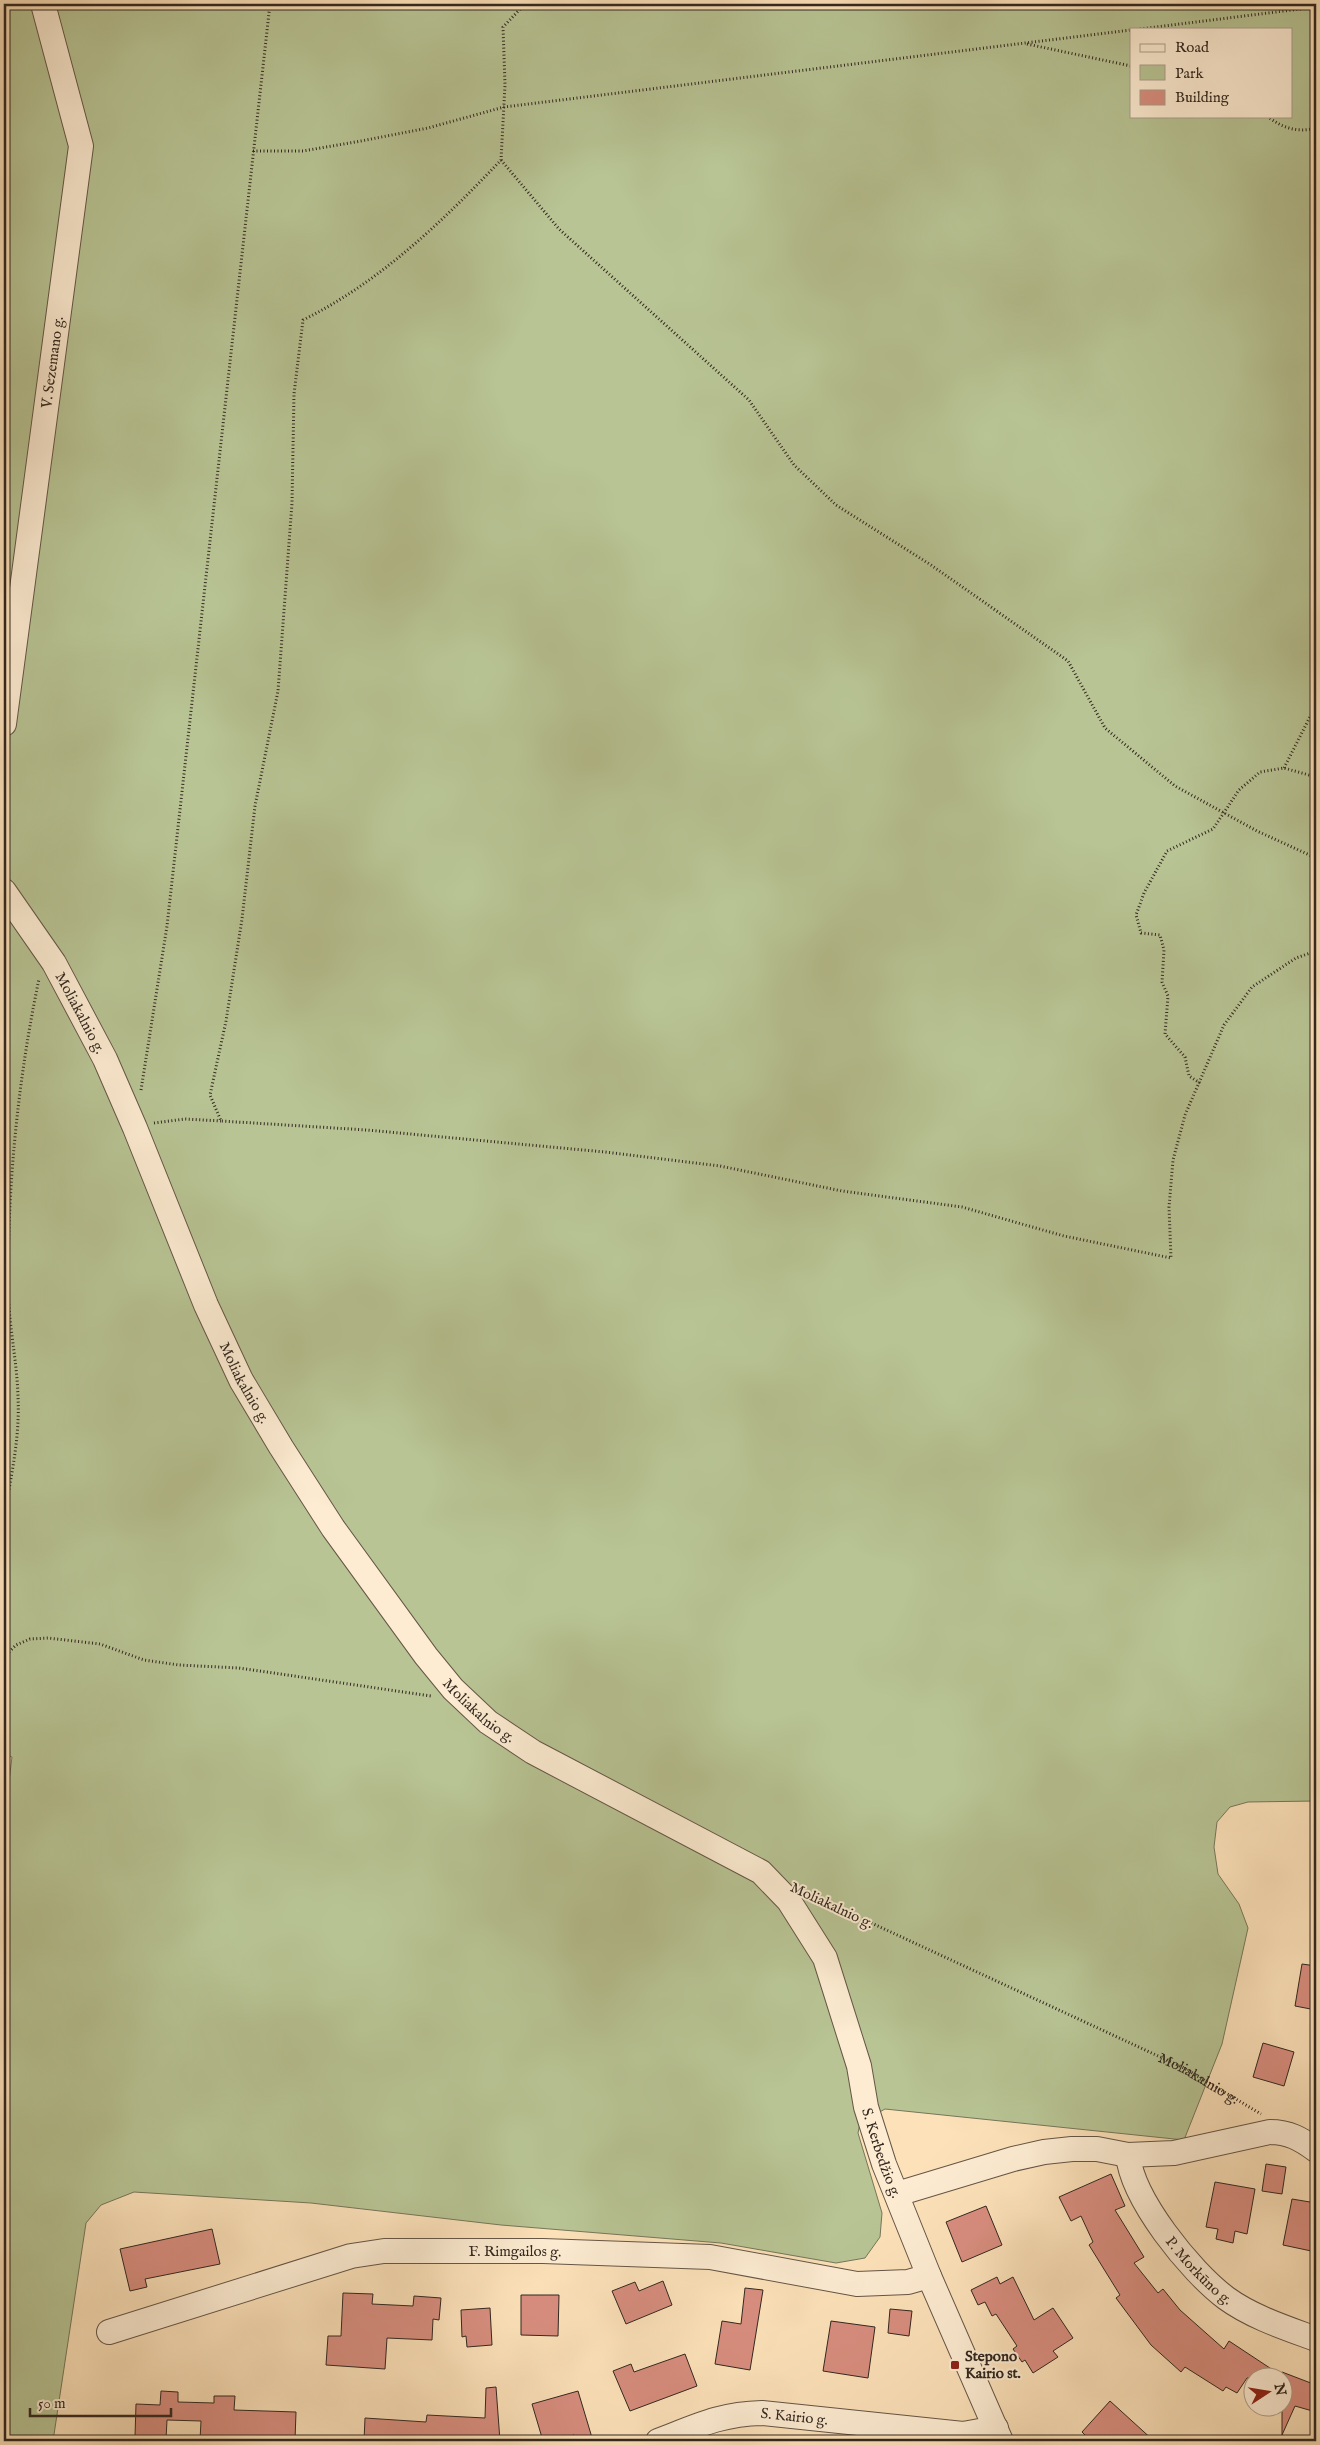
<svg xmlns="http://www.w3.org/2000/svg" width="1320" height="2445" font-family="'IM FELL English',serif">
	<rect width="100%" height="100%" fill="#fce1b9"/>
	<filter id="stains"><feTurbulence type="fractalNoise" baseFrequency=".004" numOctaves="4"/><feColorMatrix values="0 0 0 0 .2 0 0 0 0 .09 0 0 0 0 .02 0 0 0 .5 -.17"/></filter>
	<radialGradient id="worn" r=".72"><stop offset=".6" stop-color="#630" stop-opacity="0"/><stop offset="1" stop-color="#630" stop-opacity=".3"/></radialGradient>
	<path fill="#b8c494" stroke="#76765a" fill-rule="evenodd" d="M4 4H1316V1801L1248 1802 1230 1807 1217 1822 1214 1847 1218 1874 1239 1904 1248 1928 1222 2044 1184 2140 885 2109 860 2123 858 2133 882 2213 880 2237 865 2258 836 2263 721 2243 501 2225 311 2203 134 2192 101 2205 86 2223 53 2441H4V1822L12 1757 4 1755ZM1131 29H1291V116H1131Z"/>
	<path fill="#d88e7f" stroke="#332820" d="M1302 1964 1316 1966V2010L1295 2006Z
		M1263 2043 1294 2052 1284 2086 1253 2077Z
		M1266 2164 1286 2167 1282 2194 1262 2191Z
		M1111 2174 1125 2206 1115 2210 1144 2257 1134 2263 1158 2293 1163 2289 1180 2310 1224 2349 1229 2341 1282 2376V2372L1316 2385V2412L1295 2406 1282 2435V2378H1247L1237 2393 1226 2387 1223 2391 1185 2367 1181 2372 1151 2345 1116 2298 1120 2295 1089 2245 1093 2242 1081 2216 1071 2221 1059 2197Z
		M1215 2182 1255 2189 1247 2234 1235 2231 1233 2243 1216 2239 1218 2229 1206 2227Z
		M1292 2199 1316 2203V2252L1283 2245Z
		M986 2206 1002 2245 962 2262 946 2222Z
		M212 2229 220 2264 145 2279 147 2287 130 2291 120 2249Z
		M997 2277 1000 2284 1013 2277 1034 2320 1053 2308 1073 2338 1053 2351 1058 2357 1033 2373 1025 2360 1022 2362 1013 2349 1017 2346 996 2314 992 2316 985 2302 978 2305 971 2290Z
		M663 2281 672 2305 626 2324 612 2291 635 2282 639 2291Z
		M745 2288 763 2290 750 2370 715 2364 722 2321 741 2324Z
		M343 2293 373 2294 372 2304 413 2306 414 2296 441 2298 439 2320 433 2319 432 2340 387 2338 385 2369 326 2365 328 2336H341Z
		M521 2295H559L558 2336 521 2335Z
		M490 2308 492 2345 467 2347 466 2336 462 2337 461 2310Z
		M890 2309 912 2311 909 2336 888 2333Z
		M831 2321 875 2327 868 2378 823 2371Z
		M685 2354 697 2386 630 2411 613 2371 631 2364 634 2372Z
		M496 2387 500 2441H364L365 2418 426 2422 427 2415 485 2418 486 2388Z
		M161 2391 178 2392V2402L214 2403V2396H235L234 2410 296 2412 295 2440 234 2437V2441L200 2440 201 2421 167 2420 166 2439 135 2437 136 2404 160 2405Z
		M578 2391 593 2441H576L574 2435 553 2441H543L532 2404Z
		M1110 2401 1154 2441H1091L1082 2432Z"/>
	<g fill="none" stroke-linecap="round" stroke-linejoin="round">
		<defs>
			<g id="minor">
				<path id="s2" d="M4 724 81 146 43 4"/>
				<path id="s3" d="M4 891 54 963 105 1059 135 1128 206 1305 241 1380 281 1447 333 1528 426 1656 453 1689 488 1722 533 1752 761 1872 789 1901 825 1958 859 2066 866 2107 884 2164 929 2276 1001 2441"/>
				<path id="s4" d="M1128 2155C1132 2199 1190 2271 1226 2298 1252 2317 1286 2328 1316 2339"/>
				<path d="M897 2194 1013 2159 1044 2152 1072 2149H1097L1128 2155 1174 2153 1270 2132C1289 2132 1301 2139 1316 2150"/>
				<path id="s5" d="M109 2332 351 2256 384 2251H543L710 2257 857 2284 908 2282 929 2276"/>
				<path id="s6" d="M658 2441C697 2426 720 2414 762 2413L963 2434 996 2428"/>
			</g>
		</defs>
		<use href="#minor" stroke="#655646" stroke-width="26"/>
		<g stroke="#332820" stroke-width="3" stroke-dasharray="1 2.5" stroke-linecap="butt">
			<path d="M525 4 503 27 505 85 501 160C443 221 380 282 303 320L294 394 292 503 278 691 255 806 242 919 226 1021 210 1095 221 1121 367 1130 605 1152 720 1166 842 1191 962 1207 1064 1236 1171 1258 1169 1207 1173 1160 1185 1115 1224 1025 1252 987 1296 958 1316 951"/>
			<path d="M1140 29 1316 7"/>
			<path d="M1027 44 1131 66"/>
			<path d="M1267 116C1282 128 1298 133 1316 128"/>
			<path d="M253 151H303L361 141 428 128 504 107 1131 30"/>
			<path d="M501 160 559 229 749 400 794 465 836 505 931 565 1068 661 1105 728 1175 786 1257 831 1316 858"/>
			<path d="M1284 768 1316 705"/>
			<path d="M1200 1083 1189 1076 1185 1057 1165 1034 1168 996 1162 982 1164 950 1160 935 1141 933 1136 915 1144 893 1167 851 1213 829 1239 790 1260 772 1284 768 1316 777"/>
			<path d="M141 1090 167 926 270 4"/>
			<path d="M154 1123 185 1119 221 1121"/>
			<path d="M4 1517C11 1477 20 1438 18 1397 17 1359 8 1322 8 1284 8 1182 18 1079 39 979"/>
			<path d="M4 1654V1666"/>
			<path d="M4 1657 16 1645 30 1639 48 1638 100 1644 144 1660 179 1665 239 1668 431 1696"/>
			<path id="s1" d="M811 1895 1184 2068 1261 2114"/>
		</g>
		<use href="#minor" stroke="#fdecd2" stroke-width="24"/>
	</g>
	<rect fill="#8f2418" stroke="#fdecd2" stroke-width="2" x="950" y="2360" width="10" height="10" rx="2.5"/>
	<g text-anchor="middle" stroke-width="4" stroke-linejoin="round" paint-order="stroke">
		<g font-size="15" fill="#332820" stroke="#fdecd2">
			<text dy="5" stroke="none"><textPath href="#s2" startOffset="365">V. Sezemano g.</textPath></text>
			<text dy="5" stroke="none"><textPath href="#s3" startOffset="144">Moliakalnio g.</textPath></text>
			<text dy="5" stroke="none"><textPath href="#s3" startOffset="549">Moliakalnio g.</textPath></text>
			<text dy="5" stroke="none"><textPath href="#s3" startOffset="954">Moliakalnio g.</textPath></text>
			<text transform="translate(832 1905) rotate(25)" y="5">Moliakalnio g.</text>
			<text dy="5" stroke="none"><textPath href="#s1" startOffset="429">Moliakalnio g.</textPath></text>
			<text dy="5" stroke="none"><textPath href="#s3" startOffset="1591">S. Kerbedžio g.</textPath></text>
			<text dy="5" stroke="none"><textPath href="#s5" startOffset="418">F. Rimgailos g.</textPath></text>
			<text dy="5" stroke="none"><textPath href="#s4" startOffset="138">P. Morkūno g.</textPath></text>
			<text dy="5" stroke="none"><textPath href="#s6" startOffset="141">S. Kairio g.</textPath></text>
		</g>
		<g font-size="15" font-weight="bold" fill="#332820" stroke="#fdecd2" text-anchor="start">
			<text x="965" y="2361">Stepono<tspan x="965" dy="17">Kairio st.</tspan></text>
		</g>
	</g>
	<rect width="1320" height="2445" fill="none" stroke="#fce1b9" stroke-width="20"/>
	<rect x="5" y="5" width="1310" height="2435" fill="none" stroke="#332820" stroke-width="2.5"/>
	<rect x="10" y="10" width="1300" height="2425" fill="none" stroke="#332820"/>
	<rect x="1130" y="28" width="162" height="90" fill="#fdecd2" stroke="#ac9e8b"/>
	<rect x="1140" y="44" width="25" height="8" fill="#fdecd2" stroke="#ac9e8b"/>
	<text x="1175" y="52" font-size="15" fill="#332820">Road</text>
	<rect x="1140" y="65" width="25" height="15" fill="#b8c494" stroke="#ac9e8b"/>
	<text x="1175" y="78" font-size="15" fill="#332820">Park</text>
	<rect x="1140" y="90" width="25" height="15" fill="#d88e7f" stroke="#ac9e8b"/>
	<text x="1175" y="102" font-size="15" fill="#332820">Building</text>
	<g transform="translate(1268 2392) rotate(78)"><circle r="24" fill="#fdecd2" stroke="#ac9e8b"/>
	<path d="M0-4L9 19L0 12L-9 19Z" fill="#8f2418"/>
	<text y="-8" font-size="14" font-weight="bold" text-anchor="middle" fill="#332820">N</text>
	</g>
	<path d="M30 2408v8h141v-8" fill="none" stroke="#332820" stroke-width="2.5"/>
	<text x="38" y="2408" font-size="15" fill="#332820" stroke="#fdecd2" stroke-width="4" paint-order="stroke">50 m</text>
	<rect width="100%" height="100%" filter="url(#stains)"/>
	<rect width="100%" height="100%" fill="url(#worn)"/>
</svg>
